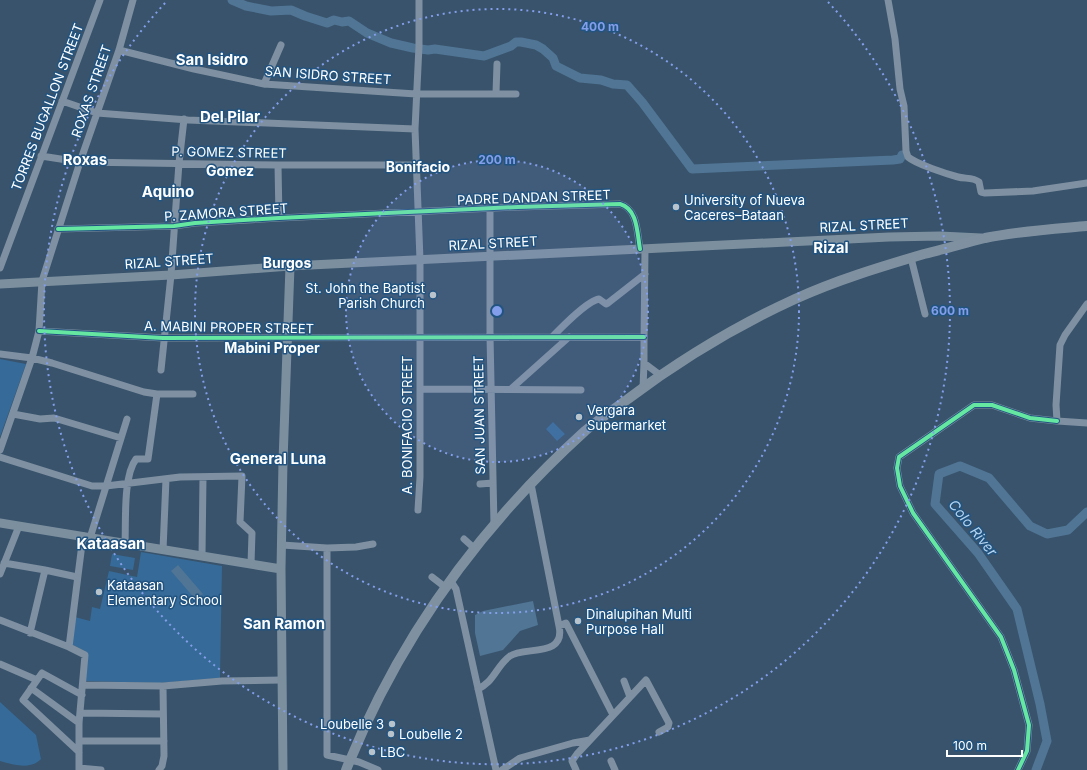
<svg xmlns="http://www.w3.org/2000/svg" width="1087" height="770" font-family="Inter,sans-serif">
	<rect width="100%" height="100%" fill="#38536b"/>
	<path fill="#366a98" d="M0 359 26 364 0 437Z
		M553 422 565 434 557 441 546 429Z
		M141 552 222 566 220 678 159 683 85 681V651L71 644 75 617 90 621 92 607 100 609 109 571 137 577Z
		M112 554 135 558 133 570 110 566Z
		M0 702 36 735 41 759C31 770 13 765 0 761Z"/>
	<path fill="#517595" d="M178 565 203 594 196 600 171 571Z
		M533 601 538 625 520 631 503 650 480 656 475 633V615L483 611Z"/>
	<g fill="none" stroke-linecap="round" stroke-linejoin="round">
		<path stroke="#517595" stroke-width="9" d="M232 0 246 6 271 11 291 10 305 16 327 23 334 20 342 22 349 21 367 33 391 43 413 48 428 50 435 49 484 56 511 46 516 42H521L536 45 543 49 553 58 556 66 580 78 601 80 613 84 627 85 642 102 692 169 893 160 900 159 902 155
			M1036 770 1047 741 1040 704 1017 609 978 553 935 504 939 474 960 466 989 478 1030 526 1047 534 1068 530 1087 512"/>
		<path stroke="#7e90a1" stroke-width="7" d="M888 0 895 39 900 89 904 106 906 151 908 157C916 164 947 174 958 177 965 179 973 177 979 182L981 192 985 193 1033 191 1087 183
			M119 50 194 69 264 84 416 94H516
			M264 84 281 45
			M496 93 497 64
			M62 101 97 113 188 120 415 129
			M41 156 80 162 278 165H416
			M278 165 279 218
			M490 208V336L494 525
			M58 229 174 226 195 223 279 218 518 207 620 204C638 209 637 233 640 249
			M911 258 925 314
			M0 268 100 0
			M1087 304 1065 335 1060 345 1056 405 1057 421 1087 423
			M39 331 163 338 644 337
			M552 337C562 327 587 301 599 299L606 304 608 303 645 274
			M0 354 32 358 52 363 144 392 157 394H193
			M644 363 660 375
			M161 370 171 275 179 163 184 119
			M512 388 569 337
			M643 388 644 363V344L645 249
			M420 389 581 390
			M13 414 40 419 54 418 121 438
			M0 450 32 358 39 331 42 281 80 162 119 50 133 0
			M0 457 92 486H106L180 477 242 476 240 522 252 533 251 564
			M480 484 493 483
			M531 484 559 626 566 623 613 715
			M418 510 420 477V260L415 129 419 46V0
			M90 538 127 419
			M464 539 474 548
			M125 544C126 522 123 476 136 459H148L157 394
			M282 545 327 548 356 547 373 544
			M327 548V755L359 762 378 770
			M163 550 166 479
			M202 556 203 477
			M4 563 45 570 77 577
			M0 574 19 526
			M432 577 445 587
			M450 580 456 589 496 770
			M0 620 69 647 85 655 79 723V770
			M30 633 45 570
			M69 647 83 536
			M0 664 37 680
			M624 681 630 697
			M83 685 163 686 222 681 282 680
			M31 688 79 723
			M478 689C482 687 485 685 488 682 496 674 500 663 510 656 524 646 566 658 559 626
			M80 713 163 714
			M79 741H164
			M79 752 23 700 42 673 82 695
			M611 761 615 770
			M79 768 101 770
			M159 770 162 766 164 756 163 686
			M502 770 520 758 573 743 590 740
			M576 770 572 761 577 754 646 680 669 723 668 727 659 732
			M1018 770 1027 751 1029 725 1014 670 1001 637 913 513 900 486 897 468 899 457 974 405H992L1030 418 1057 421"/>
		<path stroke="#7c8f9f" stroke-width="9" d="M0 284 171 275 290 266 889 237 940 236 981 238
			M0 523 281 569
			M283 770 281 569 283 461 290 266"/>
		<path stroke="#7f91a1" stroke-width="10" d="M346 770C399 638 480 526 585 431 599 419 614 409 628 399 680 360 736 326 795 299 837 280 880 267 924 254 945 249 965 243 985 238 1019 231 1053 229 1087 226"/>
		<defs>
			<path id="cycleway" d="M58 229 174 226 195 223 279 218 518 207 620 204C638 209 637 233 640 249
				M39 331 163 338 644 337
				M1018 770 1027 751 1029 725 1014 670 1001 637 913 513 900 486 897 468 899 457 974 405H992L1030 418 1057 421"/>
		</defs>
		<use href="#cycleway" stroke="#225481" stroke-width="6"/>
		<use href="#cycleway" stroke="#66e7a1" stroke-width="4"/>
	</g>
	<circle cx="497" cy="311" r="151" fill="#839eea" fill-opacity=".12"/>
	<g fill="none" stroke="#839eea" stroke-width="2" stroke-dasharray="2 4">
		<circle cx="497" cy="311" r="151"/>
		<circle cx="497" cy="311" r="302"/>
		<path d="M828 2A453 453 0 1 1 166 2"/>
	</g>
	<g fill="#b9c3cb" stroke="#225481" stroke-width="1.5">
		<circle cx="676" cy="207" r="4"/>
		<circle cx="433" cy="295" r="4"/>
		<circle cx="579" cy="417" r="4"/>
		<circle cx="99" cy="592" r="4"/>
		<circle cx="578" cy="621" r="4"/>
		<circle cx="392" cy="724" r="4"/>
		<circle cx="391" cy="734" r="4"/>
		<circle cx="372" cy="752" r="4"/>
	</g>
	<g text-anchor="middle" stroke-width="3" stroke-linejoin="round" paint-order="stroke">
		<g font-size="13" fill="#fff" stroke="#225481">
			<text transform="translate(328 75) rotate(4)" y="5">SAN ISIDRO STREET</text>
			<text transform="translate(91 91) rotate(-71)" y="5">ROXAS STREET</text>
			<text transform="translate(47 107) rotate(-69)" y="5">TORRES BUGALLON STREET</text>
			<text transform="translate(229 152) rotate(1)" y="5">P. GOMEZ STREET</text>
			<text transform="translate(534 197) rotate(-2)" y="5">PADRE DANDAN STREET</text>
			<text transform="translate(226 212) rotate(-4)" y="5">P. ZAMORA STREET</text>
			<text transform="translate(864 225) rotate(-3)" y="5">RIZAL STREET</text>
			<text transform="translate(493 243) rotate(-3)" y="5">RIZAL STREET</text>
			<text transform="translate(169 261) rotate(-4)" y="5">RIZAL STREET</text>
			<text transform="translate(229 327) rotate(1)" y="5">A. MABINI PROPER STREET</text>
			<text transform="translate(479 415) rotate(-91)" y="5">SAN JUAN STREET</text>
			<text transform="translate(407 425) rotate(-90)" y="5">A. BONIFACIO STREET</text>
		</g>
		<g font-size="13" fill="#fff" stroke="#225481" text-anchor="start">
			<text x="684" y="205">University of Nueva<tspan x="684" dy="15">Caceres–Bataan</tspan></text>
			<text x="425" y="293" text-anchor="end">St. John the Baptist<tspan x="425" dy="15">Parish Church</tspan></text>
			<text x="587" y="415">Vergara<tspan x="587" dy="15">Supermarket</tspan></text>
			<text x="107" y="590">Kataasan<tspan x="107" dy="15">Elementary School</tspan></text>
			<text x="586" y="619">Dinalupihan Multi<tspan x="586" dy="15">Purpose Hall</tspan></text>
			<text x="384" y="729" text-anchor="end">Loubelle 3</text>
			<text x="399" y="739">Loubelle 2</text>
			<text x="380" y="757">LBC</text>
		</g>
		<g font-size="14" font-weight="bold" fill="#fff" stroke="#225481">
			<text x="418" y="172">Bonifacio</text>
			<text x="230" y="176">Gomez</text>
			<text x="287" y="268">Burgos</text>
			<text x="272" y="353">Mabini Proper</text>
		</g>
		<g font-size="14" font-style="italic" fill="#b4d4ef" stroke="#225481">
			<text transform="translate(973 528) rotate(51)" y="5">Colo River</text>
		</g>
		<g font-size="15" font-weight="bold" fill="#fff" stroke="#225481">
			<text x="212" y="65">San Isidro</text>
			<text x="230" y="122">Del Pilar</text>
			<text x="85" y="165">Roxas</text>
			<text x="168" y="197">Aquino</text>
			<text x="831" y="253">Rizal</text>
			<text x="278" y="464">General Luna</text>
			<text x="111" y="549">Kataasan</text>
			<text x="284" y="629">San Ramon</text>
		</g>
	</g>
	<circle cx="497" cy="311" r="6" fill="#839eea" stroke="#225481" stroke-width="2"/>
	<g font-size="12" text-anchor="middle" font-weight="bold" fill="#839eea" stroke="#225481" stroke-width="3" stroke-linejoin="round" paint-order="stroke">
		<text x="600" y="31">400 m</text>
		<text x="497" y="164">200 m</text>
		<text x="950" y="315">600 m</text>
	</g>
	<path d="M947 750v6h75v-6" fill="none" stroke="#ffffff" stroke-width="2"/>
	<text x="953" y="750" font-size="12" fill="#ffffff" stroke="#225481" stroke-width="3" paint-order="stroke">100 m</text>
</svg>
